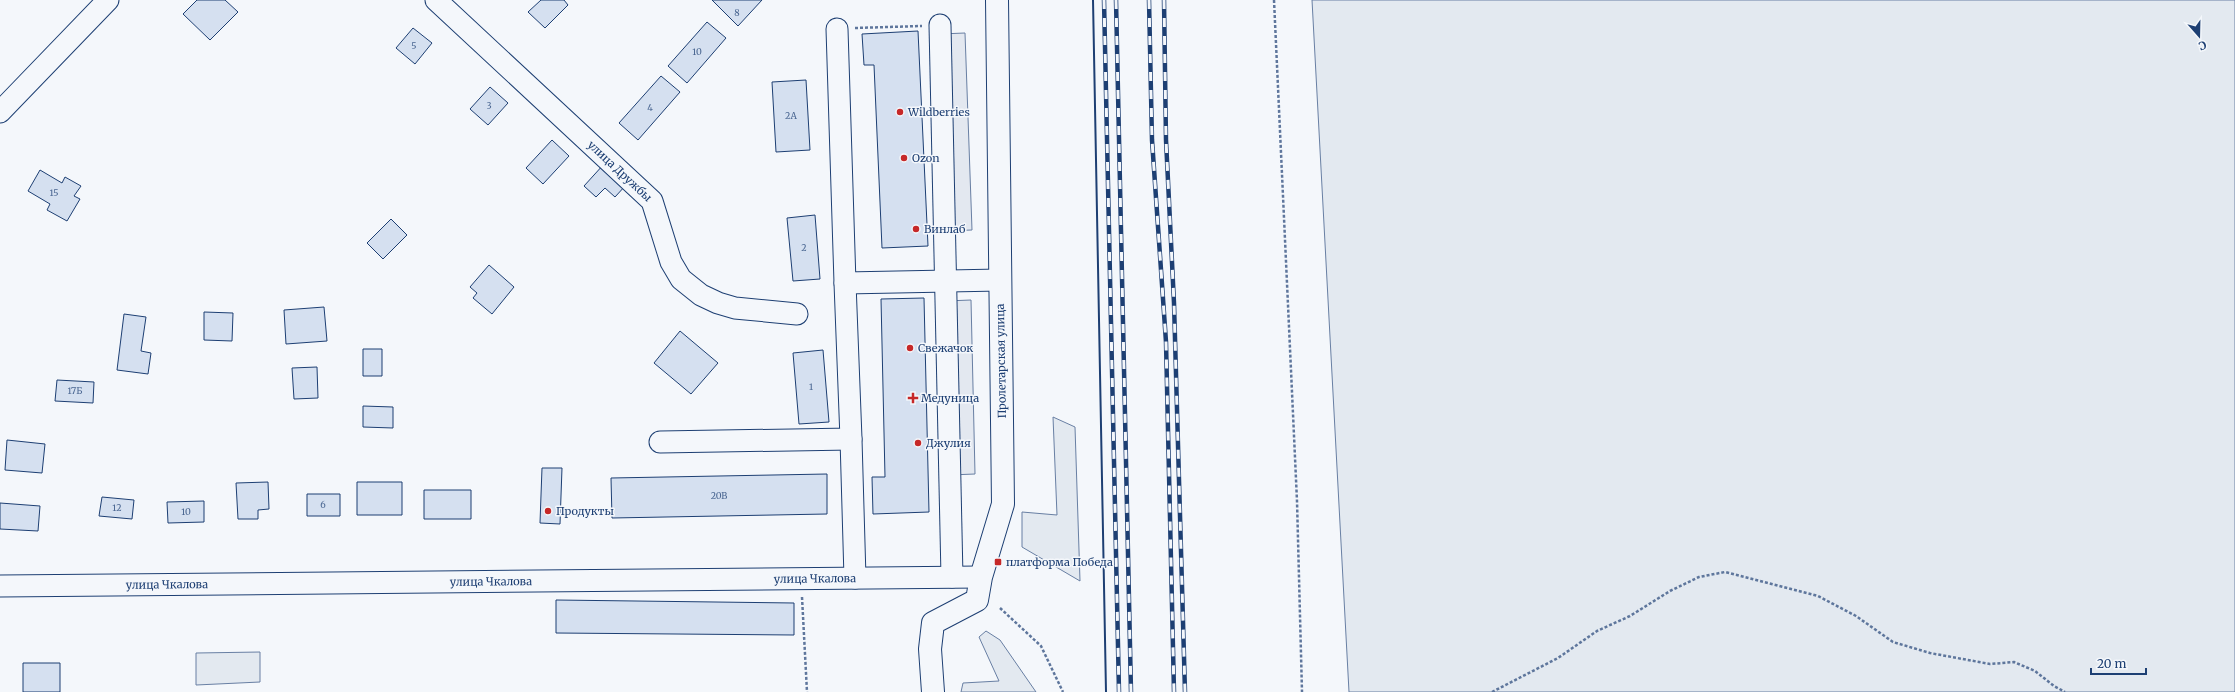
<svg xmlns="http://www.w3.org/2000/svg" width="2235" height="692" font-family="Merriweather,serif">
	<rect width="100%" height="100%" fill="#f4f7fb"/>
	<path fill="#e3e9f0" stroke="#687fa3" d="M1312 0H2235V692H1349Z
		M1053 417 1075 427 1080 581 1022 547V512L1057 515Z
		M986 631 1000 640 1036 692H961L963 683 999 681 979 637Z
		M260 652V682L196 685V653Z"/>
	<path fill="#e3e8f0" stroke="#687fa3" d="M965 33 972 230 944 231 940 34Z
		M971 300 975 474 950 475 946 301Z"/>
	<path fill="#d5e0f0" stroke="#1d3f73" d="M197 0H225L238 12 210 40 183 14Z
		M541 0H564L568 5 545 28 528 12Z
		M712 0H762L738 26Z
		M707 22 726 38 687 83 668 66Z
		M413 28 432 43 415 64 396 48Z
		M918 31 928 246 882 248 874 65H864L862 34Z
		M661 76 680 92 638 140 619 123Z
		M806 80 810 150 776 152 772 82Z
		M490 87 508 103 488 125 470 109Z
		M552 140 569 156 543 184 526 168Z
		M604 164 626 185 615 197 605 188 596 197 584 186Z
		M40 170 62 183 65 177 81 186 74 196 80 199 67 221 47 210 50 204 28 191Z
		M815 215 820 279 793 281 787 218Z
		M391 219 407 235 383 259 367 243Z
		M489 265 514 287 492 314 473 298 477 293 470 287Z
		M924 298 929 512 873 514 872 477H885L881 299Z
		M324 307 327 341 286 344 284 310Z
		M204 312 233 313 232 341 204 340Z
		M124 314 146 317 141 351 151 353 148 374 117 370Z
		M680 331 718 363 691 394 654 363Z
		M363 349H382V376H363Z
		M823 350 829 422 799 424 793 353Z
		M317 367 318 398 294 399 292 368Z
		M57 380 94 382 93 403 55 401Z
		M363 406 393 407V428L363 427Z
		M7 440 45 444 42 473 5 470Z
		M542 468H562L560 524 540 523Z
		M827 474V514L612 518 611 478Z
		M268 482 269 509 258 510V519H238L236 483Z
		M357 482H402V515H357Z
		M424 490H471V519H424Z
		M307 494H340V516H307Z
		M102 497 134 500 132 519 99 516Z
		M204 501V522L168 523 167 502Z
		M0 503 40 506 38 531 0 529Z
		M556 600 794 603V635L556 633Z
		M23 663H60V692H23Z"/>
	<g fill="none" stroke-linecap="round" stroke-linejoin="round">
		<defs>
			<g id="minor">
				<path id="s1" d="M436 0 652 201 671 262 681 279 701 295 718 303 735 308 797 314"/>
				<path d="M940 25 952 577"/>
				<path d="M837 29 845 283 1000 280"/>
				<path d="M0 112 108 0"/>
				<path d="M851 439 855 578"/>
				<path d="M660 442 851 439 845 283"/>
				<path id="s2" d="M0 586 981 577"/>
			</g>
			<path id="major" d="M933 692 930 649 933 623 977 600 981 577 1003 504 997 0"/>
		</defs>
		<use href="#minor" stroke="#1d3f73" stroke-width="23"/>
		<use href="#major" stroke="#1d3f73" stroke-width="24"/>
		<path stroke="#5e769c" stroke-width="2.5" stroke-dasharray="3 2" stroke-linecap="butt" d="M1274 0 1297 501 1302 692
			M855 28 922 26
			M802 597 807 692
			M1000 608 1041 646 1063 692
			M1492 692 1558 658 1597 631 1630 616 1670 591 1699 577 1725 572 1818 596 1856 616 1893 642 1930 653 1990 664 2014 662 2035 671 2054 686 2065 692"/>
		<use href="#minor" stroke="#f4f7fb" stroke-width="21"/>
		<use href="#major" stroke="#f4f7fb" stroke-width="22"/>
		<defs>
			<path id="rail" d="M1104 0 1119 692
				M1116 0 1131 692
				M1149 0 1152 140 1166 342 1174 692
				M1164 0 1166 140 1174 303 1185 692"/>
		</defs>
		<use href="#rail" stroke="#1d3f73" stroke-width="4.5"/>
		<use href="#rail" stroke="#f4f7fb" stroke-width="3" stroke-dasharray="9" stroke-linecap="butt"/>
		<path stroke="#1d3f73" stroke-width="2" d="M1093 0 1106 692"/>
	</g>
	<g fill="#c62828" stroke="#f4f7fb" stroke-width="1.5">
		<circle cx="900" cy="112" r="4"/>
		<circle cx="904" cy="158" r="4"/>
		<circle cx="916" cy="229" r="4"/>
		<circle cx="910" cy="348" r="4"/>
		<path d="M911 392h4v4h4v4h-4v4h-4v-4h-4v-4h4z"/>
		<circle cx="918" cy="443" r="4"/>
		<circle cx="548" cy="511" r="4"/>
		<rect x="994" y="558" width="8" height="8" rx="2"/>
	</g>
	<g text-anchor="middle" stroke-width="3" stroke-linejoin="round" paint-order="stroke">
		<g font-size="9" fill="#4b6792">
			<text x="737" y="16">8</text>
			<text x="414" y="49">5</text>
			<text x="697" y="55">10</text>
			<text x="489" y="109">3</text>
			<text x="650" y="111">4</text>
			<text x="791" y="119">2А</text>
			<text x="54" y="196">15</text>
			<text x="804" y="251">2</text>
			<text x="811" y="390">1</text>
			<text x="75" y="394">17Б</text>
			<text x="719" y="499">20В</text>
			<text x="323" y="508">6</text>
			<text x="117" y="511">12</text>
			<text x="186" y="515">10</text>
		</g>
		<g font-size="11" fill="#1d3f73" stroke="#f4f7fb" text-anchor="start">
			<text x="908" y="116">Wildberries</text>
			<text x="912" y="162">Ozon</text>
			<text x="924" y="233">Винлаб</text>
			<text x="918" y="352">Свежачок</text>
			<text x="921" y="402">Медуница</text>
			<text x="926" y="447">Джулия</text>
			<text x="556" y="515">Продукты</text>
			<text x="1006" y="566">платформа Победа</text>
		</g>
		<g font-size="11" fill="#1d3f73" stroke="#f4f7fb">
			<text dy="4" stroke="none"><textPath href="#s1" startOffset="251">улица Дружбы</textPath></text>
			<text transform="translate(1001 361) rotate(-91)" y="4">Пролетарская улица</text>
			<text dy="4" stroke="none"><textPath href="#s2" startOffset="815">улица Чкалова</textPath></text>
			<text dy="4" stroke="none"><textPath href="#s2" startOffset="491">улица Чкалова</textPath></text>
			<text dy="4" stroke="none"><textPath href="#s2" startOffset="167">улица Чкалова</textPath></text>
		</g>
	</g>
	<g transform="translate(2199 36) rotate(160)" stroke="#f4f7fb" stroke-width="3" paint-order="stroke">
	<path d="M0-3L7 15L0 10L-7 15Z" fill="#1d3f73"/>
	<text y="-6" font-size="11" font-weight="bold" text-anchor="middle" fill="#1d3f73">С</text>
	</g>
	<path d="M2091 668v6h55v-6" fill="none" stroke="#1d3f73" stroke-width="2"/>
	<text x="2097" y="668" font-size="12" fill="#1d3f73" stroke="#f4f7fb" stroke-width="3" paint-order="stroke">20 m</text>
</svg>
